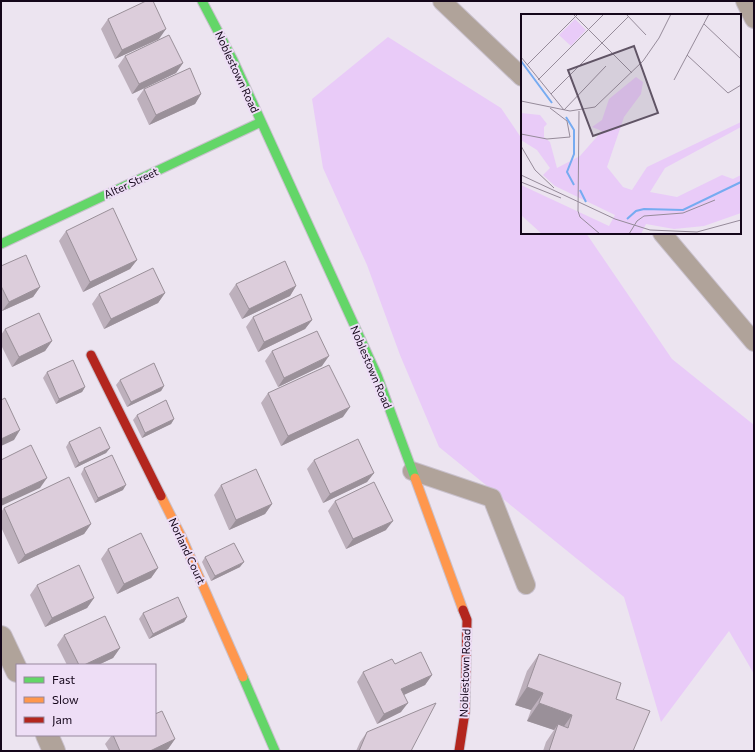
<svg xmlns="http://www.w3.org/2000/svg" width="755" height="752" font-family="Commissioner,sans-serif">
	<rect width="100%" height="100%" fill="#ece4f0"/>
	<path fill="#e9cbf8" d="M388 37 501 108 522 139V233H586L672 359 754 425V674L729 631 661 722 624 597 439 447 400 355 367 265 323 168 312 99Z"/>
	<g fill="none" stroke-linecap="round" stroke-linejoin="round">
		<defs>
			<path id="lane" d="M442 1 522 77
				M745 1 754 19
				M662 233 754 342
				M412 471 492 498 526 585"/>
			<path id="street" d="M1 637 17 671
				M47 735 54 751"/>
			<path id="fast" d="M202 1 233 60 377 375 415 478
				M1 244 261 122
				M243 677 275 751"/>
			<path id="slow" d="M415 478 463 610
				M161 496 182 538 243 677"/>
			<path id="jam" d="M91 355 161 496
				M459 751 465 712 467 620 463 610"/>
		</defs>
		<use href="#lane" stroke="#c9c1cd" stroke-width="20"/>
		<use href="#street" stroke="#c9c1cd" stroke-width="24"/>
		<use href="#fast" stroke="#c9c1cd" stroke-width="11"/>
		<use href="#slow" stroke="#c9c1cd" stroke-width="11"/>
		<use href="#jam" stroke="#c9c1cd" stroke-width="11"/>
		<use href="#lane" stroke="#b0a39a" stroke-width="18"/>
		<use href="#street" stroke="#b0a39a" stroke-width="22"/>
		<use href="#fast" stroke="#63d668" stroke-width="9"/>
		<use href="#slow" stroke="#ff974d" stroke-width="9"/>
		<use href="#jam" stroke="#b3261e" stroke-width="9"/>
	</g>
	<path fill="#bdb0bc" d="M108 19 159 39 115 59 101 29Z
		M125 56 183 63 176 73 132 94 118 66Z
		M144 89 201 94 195 104 149 125 137 99Z
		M66 231 137 260 130 269 83 292 59 241Z
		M1 266 40 287 33 297 2 311 1 310Z
		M236 284 296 286 290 296 242 319 229 294Z
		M165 293 158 303 104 329 92 304 99 294Z
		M253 317 312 320 305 329 258 352 246 327Z
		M5 329 52 341 45 351 12 367 1 345V335Z
		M272 351 322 366 278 387 265 361Z
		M47 372 85 387 82 392 56 404 43 378Z
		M120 380 164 386 161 391 127 407 116 385Z
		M268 393 343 417 281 446 261 403Z
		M137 415 174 419 171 424 142 438 133 420Z
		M69 442 110 448 106 453 75 468 66 447Z
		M314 460 374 473 367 482 323 503 307 469Z
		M84 468 123 490 95 503 81 474Z
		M221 485 272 504 265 514 229 530 214 495Z
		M335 501 386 530 346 549 328 511Z
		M4 508 91 524 84 534 18 564 1 527V512Z
		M108 549 158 568 151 578 117 594 101 559Z
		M205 557 240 567 211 581 202 562Z
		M37 585 94 598 87 608 45 627 30 595Z
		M143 613 187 617 184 622 149 639 139 619Z
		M64 635 120 648 113 658 98 665H67L57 645Z
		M539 654 616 699 633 751H543L546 742 554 730 527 721 531 710 515 705 527 671Z
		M395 664 432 675 425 685 404 695 401 712 377 724 357 682 363 672Z
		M367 732 411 751H356L360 742Z
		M112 735H155L175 739 168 749 164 751H109L105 744Z"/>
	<path fill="#9a9099" d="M166 29 159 39 115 59 122 50Z
		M183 63 176 73 132 94 139 84Z
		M201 94 195 104 149 125 156 115Z
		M137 260 130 269 83 292 90 282Z
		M296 286 290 296 242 319 249 309Z
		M40 287 33 297 2 311 9 302Z
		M165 293 158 303 104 329 111 319Z
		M312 320 305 329 258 352 264 342Z
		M52 341 45 351 12 367 19 357Z
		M329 356 322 366 278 387 284 378Z
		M164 386 161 391 127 407 131 402Z
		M85 387 82 392 56 404 59 399Z
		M350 407 343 417 281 446 288 436Z
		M174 419 171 424 142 438 145 433Z
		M20 430 14 440 1 446V439Z
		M110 448 106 453 75 468 79 463Z
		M374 473 367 482 323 503 330 494Z
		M47 478 40 488 1 506V500L2 499Z
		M126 485 123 490 95 503 98 498Z
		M272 504 265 514 229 530 236 520Z
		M393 521 386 530 346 549 353 539Z
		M91 524 84 534 18 564 25 555Z
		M244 562 240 567 211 581 215 576Z
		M158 568 151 578 117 594 124 584Z
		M94 598 87 608 45 627 52 618Z
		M187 617 184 622 149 639 153 634Z
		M120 648 113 658 98 665H84Z
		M432 675 425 685 395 699 401 689Z
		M527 687 543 693 531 710 515 705Z
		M408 703 401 712 377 724 384 714Z
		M539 703 572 715 560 732 558 724 554 730 527 721Z
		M175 739 168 749 164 751H150Z"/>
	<path fill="#dccddb" stroke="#9a9099" d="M146 1H153L166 29 122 50 108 19Z
		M169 35 183 63 139 84 125 56Z
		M190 68 201 94 156 115 144 89Z
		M113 208 137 260 90 282 66 231Z
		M26 255 40 287 9 302 1 286V266Z
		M285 261 296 286 249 309 236 284Z
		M153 268 165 293 111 319 99 294Z
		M301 294 312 320 264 342 253 317Z
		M39 313 52 341 19 357 5 329Z
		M317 331 329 356 284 378 272 351Z
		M73 360 85 387 59 399 47 372Z
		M154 363 164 386 131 402 120 380Z
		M329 365 350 407 288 436 268 393Z
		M5 398 20 430 1 439V400Z
		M166 400 174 419 145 433 137 415Z
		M100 427 110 448 79 463 69 442Z
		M358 439 374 473 330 494 314 460Z
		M31 445 47 478 2 499 1 496V460Z
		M112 455 126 485 98 498 84 468Z
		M256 469 272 504 236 520 221 485Z
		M69 477 91 524 25 555 4 508Z
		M374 482 393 521 353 539 335 501Z
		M141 533 158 568 124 584 108 549Z
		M234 543 244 562 215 576 205 557Z
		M79 565 94 598 52 618 37 585Z
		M178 597 187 617 153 634 143 613Z
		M105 616 120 648 84 665H79L64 635Z
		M421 652 432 675 401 689 408 703 384 714 363 672 392 659 395 664Z
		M539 654 621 683 616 699 650 711 633 751H549L558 724 568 728 572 715 539 703 543 693 527 687Z
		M436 703 411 751H359L367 732Z
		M162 711 175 739 150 751H120L113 735H155V714Z"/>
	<g text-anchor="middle" stroke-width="4" stroke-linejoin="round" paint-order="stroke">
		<g font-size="11" fill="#14061a" stroke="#eedef6">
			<text transform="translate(237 72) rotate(65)" y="4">Noblestown Road</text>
			<text transform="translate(131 183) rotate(-25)" y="4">Alter Street</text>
			<text transform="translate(371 367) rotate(67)" y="4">Noblestown Road</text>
			<text transform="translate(187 551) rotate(65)" y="4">Norland Court</text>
			<text transform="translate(465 673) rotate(-88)" y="4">Noblestown Road</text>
		</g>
	</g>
	<g transform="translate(521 14)">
		<rect width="220" height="220" fill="#ece4f0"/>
		<path d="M54 5 65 16 50 32 38 21ZM115 63 122 68 120 80 103 103 86 153 102 173 111 176 126 153 220 108V113L144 154 129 178 156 183 201 161 212 165 220 161V199L183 212 153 215 125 210 120 220H21L0 201V171L88 212 94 201 34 172 22 161 29 154 16 136 0 126V99L19 101 26 110 23 113V123L29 128 36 154 59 142 81 117 71 113 81 106 88 85Z" fill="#e9cbf8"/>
		<path fill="none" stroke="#76abf1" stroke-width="2" d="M0 47 31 89M45 103 53 116V140L46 158 53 171M59 176 65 188M106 205 115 197 123 195 162 196 220 168"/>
		<path fill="none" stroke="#968b9a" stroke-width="1" d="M52 0 111 59M105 0 125 21M183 10 220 45M166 41 207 79 220 71M0 43 43 96M6 51 57 0M17 66 83 0M153 66 188 0M30 80 107 3M0 87 49 97 74 93 122 47 138 24 150 0M43 96 85 52M58 97 57 197 59 203 79 220M0 120 26 125 49 123 46 107 29 94M0 132 14 156 33 174M0 161 94 205 129 216 176 218 220 206M0 168 40 184M108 220 116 207 123 202 162 199 194 186"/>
		<path fill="#605465" fill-opacity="0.15" stroke="#605465" stroke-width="2" d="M113 32 137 99 72 122 47 56Z"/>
		<rect width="220" height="220" fill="none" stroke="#14061a" stroke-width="2"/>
	</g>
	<rect width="755" height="752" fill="none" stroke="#14061a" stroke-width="4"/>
	<rect x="16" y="664" width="140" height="72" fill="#eedef6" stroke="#97889e"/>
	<rect x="24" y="677" width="20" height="6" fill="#63d668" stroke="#97889e"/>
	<text x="52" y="684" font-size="12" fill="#14061a">Fast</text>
	<rect x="24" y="697" width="20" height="6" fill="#ff974d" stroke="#97889e"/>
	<text x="52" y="704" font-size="12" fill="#14061a">Slow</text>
	<rect x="24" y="717" width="20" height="6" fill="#b3261e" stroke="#97889e"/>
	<text x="52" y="724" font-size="12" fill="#14061a">Jam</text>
</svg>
